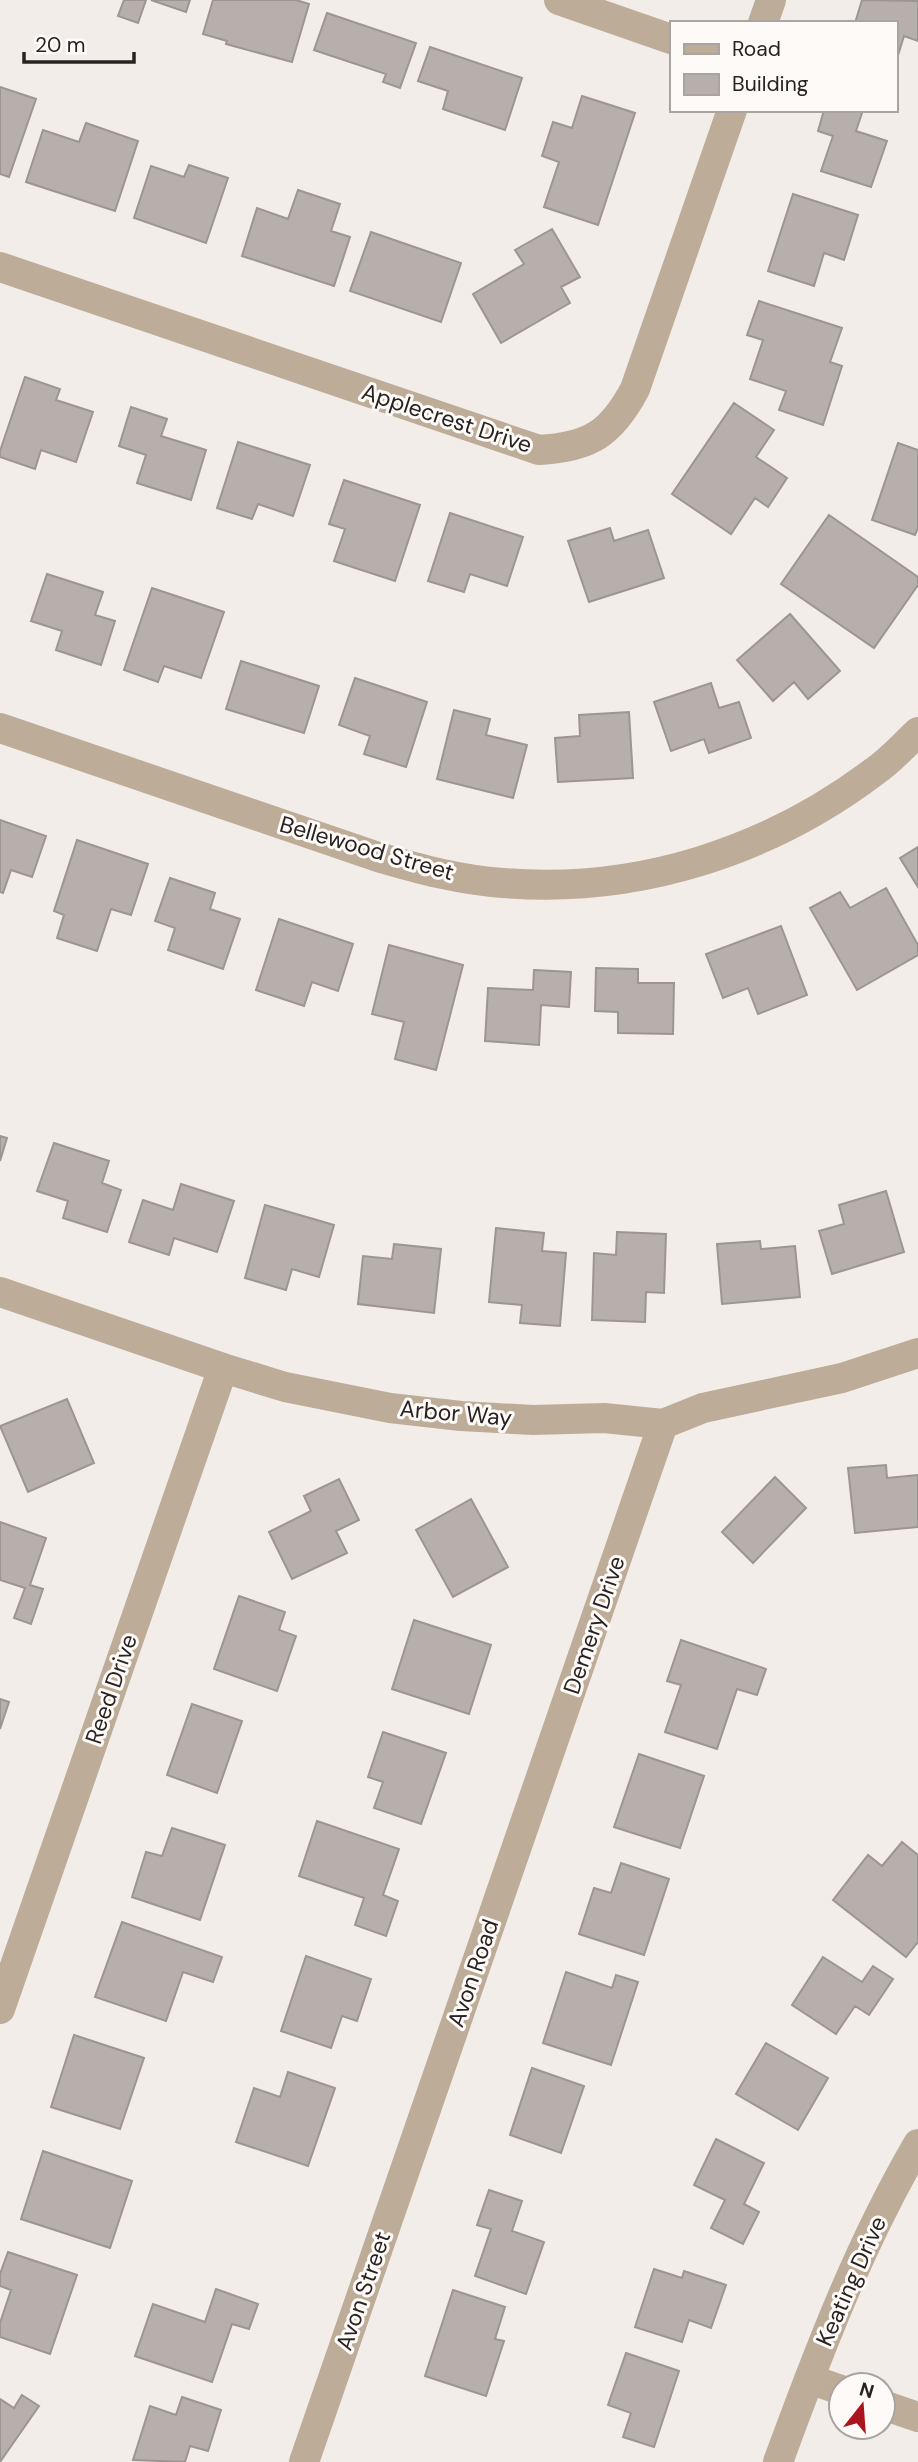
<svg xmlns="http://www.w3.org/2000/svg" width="918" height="2462" font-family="'DM Sans',sans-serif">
	<rect width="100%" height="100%" fill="#f3ede9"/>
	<path fill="#b6afac" stroke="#9c9693" stroke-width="2" d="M124 0H146L138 23 118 16Z
		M151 0H190L186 12Z
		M213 0H296L309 4 292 62 226 44 227 41 203 34Z
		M862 0 918 1V41L904 36 895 65V23H855Z
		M327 13 416 43 400 88 383 82 386 74 314 50Z
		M430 47 522 78 505 130 443 109 448 91 418 81Z
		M0 87 36 99 9 177 0 174Z
		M582 96 635 113 598 225 544 207 559 162 542 156 553 122 572 128Z
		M824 110H863L856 131 887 141 871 187 821 171 833 136 818 131Z
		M86 123 138 141 115 211 26 182 43 130 79 142Z
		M189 165 228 178 206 243 134 218 151 166 184 177Z
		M298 190 340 204 331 231 350 237 334 286 242 256 257 208 288 219Z
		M793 194 858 215 844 260 824 253 814 286 768 271Z
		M552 229 580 277 561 287 570 303 501 343 473 294 524 264 515 250Z
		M371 232 461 263 441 322 350 291Z
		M759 301 842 328 830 362 842 366 823 425 779 410 786 391 750 379 763 340 747 335Z
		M25 377 60 389 56 400 93 412 76 462 41 450 35 469 0 457V451Z
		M734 403 774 430 756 457 787 478 768 507 755 498 731 534 672 494Z
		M131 407 167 419 161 436 206 450 191 500 137 483 146 455 119 446Z
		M238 442 310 465 293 516 258 504 252 519 217 508Z
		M898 443 918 450V528L915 535 872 520Z
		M344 480 420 505 395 581 334 561 345 529 329 524Z
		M450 513 523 537 507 586 470 574 464 592 428 581Z
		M829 515 918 577V585L874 648 781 584Z
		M610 528 614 541 648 530 664 578 589 602 568 541Z
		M47 574 103 592 95 615 115 621 101 665 56 650 62 631 31 621Z
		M152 588 224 612 201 678 164 666 158 682 124 670Z
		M790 614 840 671 808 699 794 682 773 701 737 660Z
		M241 661 319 686 304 733 226 709Z
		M355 678 427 702 406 767 364 754 370 736 339 725Z
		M711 683 719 708 739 702 751 738 709 753 704 739 671 751 654 702Z
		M454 710 490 719 486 735 527 745 513 798 437 779Z
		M629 712 633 778 558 782 555 738 580 736 579 715Z
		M0 820 46 836 32 877 11 870 3 893 0 892Z
		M77 840 148 864 131 915 111 909 97 951 57 938 64 915 54 911Z
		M918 847V887L900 858Z
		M170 878 215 893 210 909 240 919 223 969 168 950 175 928 155 921Z
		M886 888 918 945V955L857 990 810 908 840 892 850 908Z
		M279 919 353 944 338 991 312 982 304 1006 256 990Z
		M781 926 807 995 758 1014 748 988 723 998 706 954Z
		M389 945 463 965 436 1070 395 1059 404 1022 372 1014Z
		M596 968 638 969V983H674L673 1034 618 1033V1012L595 1011Z
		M534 970 571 972 569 1007 541 1005 539 1045 485 1041 488 988 533 990Z
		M0 1136 7 1138 0 1161Z
		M54 1143 109 1161 102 1183 121 1190 107 1232 63 1218 68 1201 37 1191Z
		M181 1184 234 1201 217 1252 174 1238 169 1255 129 1242 143 1200 173 1210Z
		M886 1191 904 1252 832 1274 819 1231 844 1224 839 1205Z
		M265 1205 334 1225 319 1277 292 1269 286 1290 245 1278Z
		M496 1228 544 1233 542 1251 566 1253 560 1326 520 1323 522 1305 489 1302Z
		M617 1232 666 1234 664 1293 646 1292 645 1322 592 1320 594 1253 616 1255Z
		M760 1241 761 1249 795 1246 800 1297 722 1304 717 1244Z
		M394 1244 441 1249 434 1313 358 1304 363 1256 392 1259Z
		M67 1399 94 1463 28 1492 0 1426Z
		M886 1465 887 1478 918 1475V1527L855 1533 848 1468Z
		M775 1477 806 1508 753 1563 722 1532Z
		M339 1479 359 1520 336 1531 347 1553 292 1579 269 1532 311 1511 304 1496Z
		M471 1499 508 1567 453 1597 416 1530Z
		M0 1522 46 1538 30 1585 43 1589 31 1624 14 1618 25 1588 0 1580Z
		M239 1596 285 1612 279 1630 296 1636 277 1691 214 1669Z
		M414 1620 491 1645 469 1714 392 1689Z
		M681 1640 766 1669 757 1695 737 1689 717 1749 665 1732 681 1685 667 1681Z
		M0 1699 9 1702 0 1729Z
		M192 1704 242 1721 217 1793 167 1775Z
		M383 1732 446 1753 421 1824 374 1808 383 1782 368 1777Z
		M639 1754 704 1776 680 1848 614 1827Z
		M317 1821 399 1849 383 1895 398 1901 386 1936 355 1925 364 1898 299 1876Z
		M172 1828 225 1845 200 1920 132 1897 146 1852 162 1856Z
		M902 1842 918 1855V1942L906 1957 833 1900 868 1855 882 1866Z
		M621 1863 669 1879 644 1955 579 1934 594 1888 611 1893Z
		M122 1922 222 1957 213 1982 183 1972 166 2021 95 1997Z
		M306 1956 371 1979 357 2021 342 2016 331 2048 281 2031Z
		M823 1957 862 1982 873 1966 893 1979 869 2015 855 2006 836 2034 792 2005Z
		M566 1972 612 1988 616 1975 638 1982 611 2065 543 2043Z
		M74 2035 144 2058 120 2129 51 2107Z
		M766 2043 828 2078 798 2130 736 2094Z
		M532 2068 584 2086 561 2153 510 2135Z
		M288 2072 335 2088 308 2166 236 2142 254 2088 280 2097Z
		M716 2139 764 2163 744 2204 759 2212 743 2244 711 2228 725 2200 694 2185Z
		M43 2151 132 2181 110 2248 21 2219Z
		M489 2190 522 2201 512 2231 544 2242 526 2294 475 2276 491 2229 477 2225Z
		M8 2252 77 2275 50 2354 0 2337V2323L11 2290 0 2286V2274Z
		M654 2269 682 2278 684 2271 726 2285 711 2328 689 2320 682 2342 635 2327Z
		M216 2289 258 2304 249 2329 232 2324 212 2382 135 2356 153 2304 205 2322Z
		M453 2290 505 2307 495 2339 504 2341 486 2396 425 2376Z
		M626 2353 679 2371 654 2447 623 2437 631 2413 608 2405Z
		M22 2395 39 2406 0 2462V2399L14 2408Z
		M182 2397 221 2410 208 2451 190 2446 185 2462 133 2460 150 2406 176 2415Z"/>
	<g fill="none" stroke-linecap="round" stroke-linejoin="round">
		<path stroke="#bdac98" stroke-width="30" d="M559 0 671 39
			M763 23 771 0
			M0 267 539 450C590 447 611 434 635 389L732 110
			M0 728 378 857C419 869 460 880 503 883 637 894 768 852 875 771 891 760 904 745 918 732
			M0 1292 223 1368 285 1387 390 1408 461 1416 533 1420 604 1418 663 1424 703 1408 842 1378 918 1353
			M0 2009 223 1368
			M809 2379 841 2390
			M883 2405 918 2417
			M304 2462 663 1424
			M778 2462C818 2353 859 2245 918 2144"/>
	</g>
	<g text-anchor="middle" stroke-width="6" stroke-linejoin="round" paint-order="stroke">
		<g font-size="23" fill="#262322" stroke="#fefaf8">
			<text transform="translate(447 418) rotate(18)" y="8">Applecrest Drive</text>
			<text transform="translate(367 848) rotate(16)" y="8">Bellewood Street</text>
			<text transform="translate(456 1413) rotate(5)" y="8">Arbor Way</text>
			<text transform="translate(594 1625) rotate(-71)" y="8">Demery Drive</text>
			<text transform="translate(111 1689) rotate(-71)" y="8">Reed Drive</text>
			<text transform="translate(473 1973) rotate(-71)" y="8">Avon Road</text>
			<text transform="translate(851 2281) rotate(-66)" y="8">Keating Drive</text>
			<text transform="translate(363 2291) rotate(-71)" y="8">Avon Street</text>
		</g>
	</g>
	<rect x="670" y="21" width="228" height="91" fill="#fefaf8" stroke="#a8a4a2" stroke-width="2"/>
	<rect x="684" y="44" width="35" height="10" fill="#bdac98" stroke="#a8a4a2" stroke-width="2"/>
	<text x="732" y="56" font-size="21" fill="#262322">Road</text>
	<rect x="684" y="74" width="35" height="21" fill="#b6afac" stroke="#a8a4a2" stroke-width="2"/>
	<text x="732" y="91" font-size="21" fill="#262322">Building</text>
	<g transform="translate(862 2406) rotate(17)"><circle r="33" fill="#fefaf8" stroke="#a8a4a2" stroke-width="2"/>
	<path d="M0-5L12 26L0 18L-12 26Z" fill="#a9141f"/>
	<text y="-10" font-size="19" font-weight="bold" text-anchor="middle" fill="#262322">N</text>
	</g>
	<path d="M24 52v10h110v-10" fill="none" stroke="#262322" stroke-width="3.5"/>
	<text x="35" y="52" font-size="21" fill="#262322" stroke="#fefaf8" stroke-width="5" paint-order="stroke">20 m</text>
</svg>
